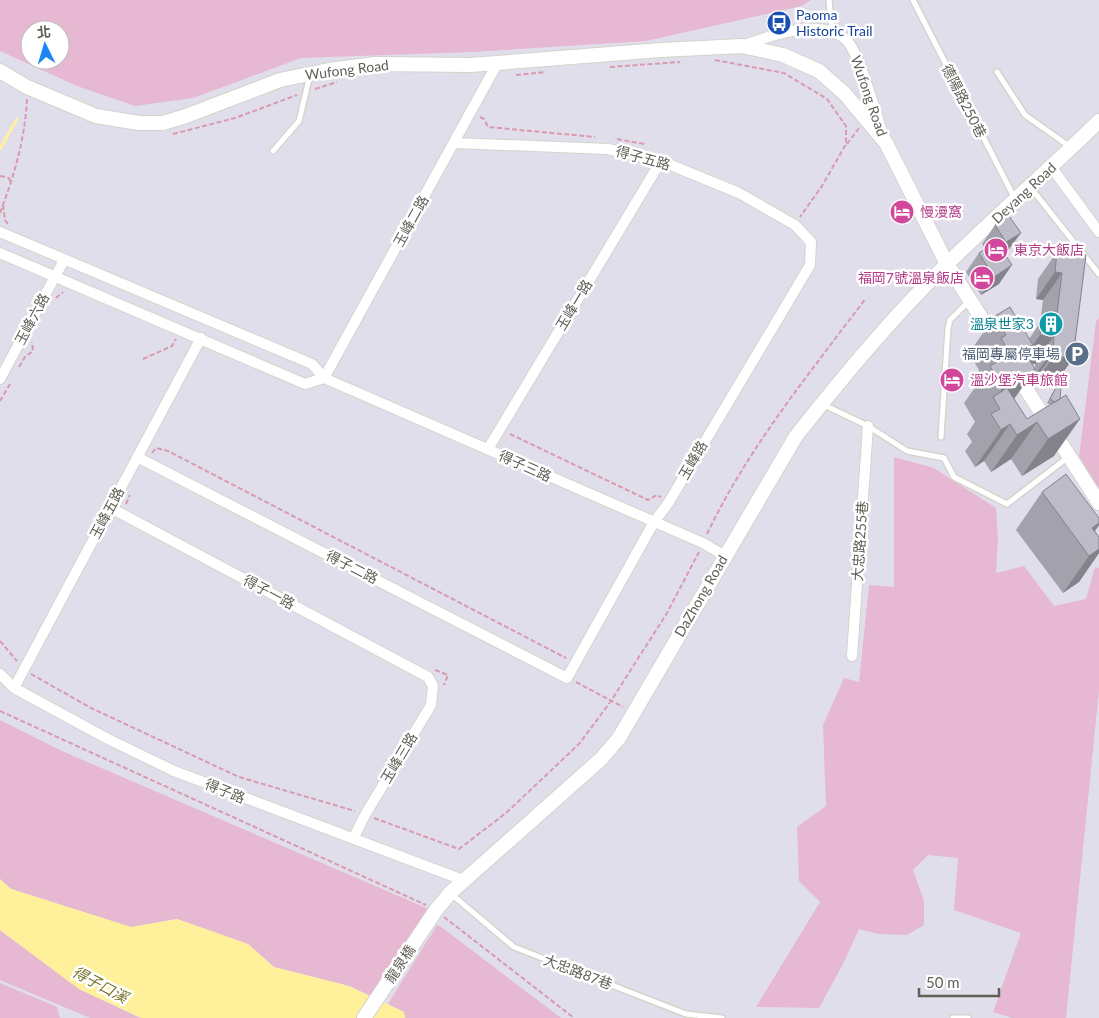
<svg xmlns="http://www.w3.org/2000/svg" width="1099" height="1018" font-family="Lato,'Noto Sans TC',sans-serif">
	<rect width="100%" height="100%" fill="#e1deec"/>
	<path fill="#e6b8d2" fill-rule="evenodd" d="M0 0H811L802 6 646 41 473 52 301 58 193 98 135 106 77 86 0 51ZM30 30H60V60H30Z
		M1099 317V489L1079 456 1096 322Z
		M894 457 934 468 996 508 998 539 996 573 1024 566 1054 606 1086 599 1095 567 1099 568V690L1066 1018H1012L993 1012 1021 933 954 910 958 858 928 855 913 870 924 901V925L907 935 878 934 859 929 843 964 819 1008 756 1007 820 902 799 881 797 827 826 806 823 725 844 678 859 682 869 585 894 587Z
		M0 720 62 751 431 910 371 996 349 986 274 967 248 944 177 919 131 927 11 889 0 879Z
		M437 925 440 926 561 1018H405L404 1012 388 1004Z
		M0 930 79 989 141 1018H90L0 980Z
		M0 983 57 1007 60 1018H0Z"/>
	<path fill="#fff19b" d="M0 879 11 889 131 927 177 919 248 944 274 967 349 986 404 1012 405 1018H141L79 989 0 930Z"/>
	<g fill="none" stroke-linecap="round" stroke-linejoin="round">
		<path stroke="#fff19b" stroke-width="3" d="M0 149 17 119"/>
		<defs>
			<path id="lane" d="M829 0 832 31
				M913 0 1014 197
				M997 72 1025 115 1069 146
				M273 151 299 121 310 75
				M1031 188 1099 274
				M824 405 868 426 907 451 944 458 954 477 1007 504 1067 458
				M941 437 948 328 950 320 969 301
				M450 893 514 947 686 1014 722 1018
				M953 1018H968"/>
			<path id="street" d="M742 46C769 36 825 15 848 42 860 56 876 114 883 135
				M1052 168 1099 232
				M0 232 312 364 324 378 703 543 725 556
				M0 253 305 384 324 378
				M324 378 497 64
				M0 379 64 260
				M488 449 661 161
				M137 457 567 678 654 522 669 502 810 265 811 242 795 225 739 193 661 161 608 149 454 143
				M109 507 428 677 433 686 431 705 365 815 354 837
				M852 656 868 426
				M0 674 14 688 108 739 174 771 463 880
				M14 688 201 338"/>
			<path id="secondary" d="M0 71 27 87 96 116 139 123H163L186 116 280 80 329 70 375 64 471 65 661 50 742 46 783 55 819 71 845 94 886 143 947 264 996 341
				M1014 370 1099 503
				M364 1018 436 910 450 893 601 759 619 738 796 436C843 377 892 317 947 264 996 216 1049 170 1099 121"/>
		</defs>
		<use href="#lane" stroke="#d4d4cc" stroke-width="8"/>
		<use href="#street" stroke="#d4d4cc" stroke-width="12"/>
		<use href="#secondary" stroke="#d3d4c9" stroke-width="16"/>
		<path stroke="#d99aae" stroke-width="2" stroke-dasharray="5 2.5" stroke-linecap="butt" d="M715 60 784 73 827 99 846 126V144L822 186 800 217
			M610 67 680 62
			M516 75 546 72
			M315 89 337 82
			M480 117 484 119 488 127 595 137
			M173 134 235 118 297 95
			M617 139 644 144 645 146
			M847 144 859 128
			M0 176 9 178 11 184
			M3 205 5 220 8 224
			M0 213C14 176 25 139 27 99
			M56 298 63 292
			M143 359 172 346 176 339
			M19 367 25 357 33 351 32 342
			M0 401 10 384
			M510 434 648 500 657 495 661 497
			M152 453 156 448 168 451 566 658
			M126 504 130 495
			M707 534C748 448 809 374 866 298
			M0 641 17 661
			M435 670 448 675 444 685
			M31 674 91 708 239 777 355 811
			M576 682 623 707
			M0 711 426 905
			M374 818 459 849 506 813 579 744 611 701 667 613 699 552
			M444 917 574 1018"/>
		<use href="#lane" stroke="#fff" stroke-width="5"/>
		<use href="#street" stroke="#fff" stroke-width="10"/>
		<use href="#secondary" stroke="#fff" stroke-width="14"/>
	</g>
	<path fill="#a3a1ab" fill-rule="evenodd" d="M1007 213V252L1005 254 999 284 981 295 966 272 979 253 986 249 982 244 995 225Z
		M1057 252 1086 255 1073 358 1054 386 1035 383 1036 378H1033L1035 369 1014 399 1027 419 1051 405 1047 403 1062 376 1054 456 1022 476 1011 459 991 472 984 461 975 467 965 451 972 442 967 434 975 422 964 403 979 382 975 375 979 370 969 353 995 316 1029 339 1040 323 1043 300 1036 299 1038 279ZM1031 363 1035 364V369Z
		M1042 492 1099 518V525L1095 531 1099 537V553L1079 582 1063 593 1016 530Z"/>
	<path fill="#84838b" d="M1021 233 1007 252 993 261 1006 242Z
		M1012 265 999 284 981 295 994 277Z
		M1055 272 1062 273 1043 300 1036 299Z
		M1040 335 1054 336 1035 364 1021 362 1024 350 1033 345Z
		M1053 350 1055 351 1036 378H1033Z
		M1054 356 1073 358 1054 386 1035 383Z
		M1035 369 1009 406 1000 409 994 399 1003 388Z
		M1080 419 1054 456 1022 476 1048 439Z
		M1037 422 1011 459 991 472 1017 435Z
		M1010 424 984 461 975 467 1001 430Z
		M1099 523V525L1083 548 1092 528Z
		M1099 549V553L1079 582 1063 593 1089 556Z"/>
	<path fill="#bdbbc7" stroke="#84838b" d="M1007 213 1021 233 1006 242 995 225Z
		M997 242 1012 265 994 277 979 253Z
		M1057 252 1086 255 1073 358 1054 356 1055 351 1053 350 1054 336 1040 335 1042 320 1056 322 1062 273 1055 272Z
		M1010 307 1033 345 1024 350 1035 369 1003 388 990 366 1010 354 1001 338 1006 335 995 316Z
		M1062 376 1060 399 1055 402 1050 399Z
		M1007 388 1027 419 1066 395 1080 419 1048 439 1037 422 1017 435 1010 424 1001 430 991 414 1000 409 993 397Z
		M1066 474 1099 518V523L1092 528 1099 537V549L1089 556 1042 492Z"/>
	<defs>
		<symbol id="bus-disc" viewBox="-11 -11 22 22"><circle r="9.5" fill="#1a4fb4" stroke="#fff"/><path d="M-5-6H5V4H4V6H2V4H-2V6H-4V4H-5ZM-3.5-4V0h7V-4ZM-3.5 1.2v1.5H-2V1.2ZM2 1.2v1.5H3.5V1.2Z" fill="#fff"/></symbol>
		<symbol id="hotel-disc" viewBox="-11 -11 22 22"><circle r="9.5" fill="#d1479c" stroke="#fff"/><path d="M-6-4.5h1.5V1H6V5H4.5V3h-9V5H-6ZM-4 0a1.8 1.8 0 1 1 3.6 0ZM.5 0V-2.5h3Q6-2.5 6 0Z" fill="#fff"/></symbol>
		<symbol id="building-disc" viewBox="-11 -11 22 22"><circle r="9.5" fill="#0f9aa8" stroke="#fff"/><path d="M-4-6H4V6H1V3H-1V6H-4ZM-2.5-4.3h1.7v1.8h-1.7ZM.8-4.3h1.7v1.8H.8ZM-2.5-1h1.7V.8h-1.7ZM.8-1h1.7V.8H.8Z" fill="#fff"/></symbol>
		<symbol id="parking-disc" viewBox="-11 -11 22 22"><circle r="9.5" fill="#5c6f8a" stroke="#fff"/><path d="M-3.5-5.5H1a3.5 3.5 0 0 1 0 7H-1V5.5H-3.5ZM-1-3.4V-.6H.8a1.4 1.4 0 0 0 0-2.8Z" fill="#fff"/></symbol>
	</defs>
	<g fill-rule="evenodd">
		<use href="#bus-disc" x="765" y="9" width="28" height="28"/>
		<use href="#hotel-disc" x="888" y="198" width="28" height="28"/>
		<use href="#hotel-disc" x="982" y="236" width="28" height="28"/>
		<use href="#hotel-disc" x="968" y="264" width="28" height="28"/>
		<use href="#building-disc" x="1037" y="310" width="28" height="28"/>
		<use href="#parking-disc" x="1063" y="340" width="28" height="28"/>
		<use href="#hotel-disc" x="938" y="366" width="28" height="28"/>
	</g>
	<g text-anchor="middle" stroke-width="5" stroke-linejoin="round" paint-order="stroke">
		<g font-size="14" fill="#164399" stroke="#fff" text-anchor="start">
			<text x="796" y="20">Paoma<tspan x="796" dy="16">Historic Trail</tspan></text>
		</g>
		<g font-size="14" fill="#606057" stroke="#fff">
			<text transform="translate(347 70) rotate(-7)" y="5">Wufong Road</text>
			<text transform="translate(869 96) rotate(71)" y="5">Wufong Road</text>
			<text transform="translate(964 101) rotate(63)" y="5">德陽路250巷</text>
			<text transform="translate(643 158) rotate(15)" y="5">得子五路</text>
			<text transform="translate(1024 193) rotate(-43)" y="5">Deyang Road</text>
			<text transform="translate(411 221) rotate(-61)" y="5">玉峰二路</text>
			<text transform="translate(574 305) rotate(-59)" y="5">玉峰一路</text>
			<text transform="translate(32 319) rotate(-62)" y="5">玉峰六路</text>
			<text transform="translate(693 460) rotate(-60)" y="5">玉峰路</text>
			<text transform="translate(525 466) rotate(24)" y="5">得子三路</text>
			<text transform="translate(107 513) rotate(-62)" y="5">玉峰五路</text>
			<text transform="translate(860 541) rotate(-86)" y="5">大忠路255巷</text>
			<text transform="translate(352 567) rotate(27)" y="5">得子二路</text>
			<text transform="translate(269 592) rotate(28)" y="5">得子一路</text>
			<text transform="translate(701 596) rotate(-60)" y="5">DaZhong Road</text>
			<text transform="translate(399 758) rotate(-59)" y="5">玉峰三路</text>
			<text transform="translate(225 791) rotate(22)" y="5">得子路</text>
			<text transform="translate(400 964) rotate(-56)" y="5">龍泉橋</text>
			<text transform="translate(578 972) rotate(21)" y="5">大忠路87巷</text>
		</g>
		<g font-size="14" fill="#b23c85" stroke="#fff" text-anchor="start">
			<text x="920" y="217">慢漫窩</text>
			<text x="1014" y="255">東京大飯店</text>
			<text x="964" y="283" text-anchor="end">福岡7號溫泉飯店</text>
			<text x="970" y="385">溫沙堡汽車旅館</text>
		</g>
		<g font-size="14" fill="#0d838f" stroke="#fff" text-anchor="end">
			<text x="1034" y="329">溫泉世家3</text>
		</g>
		<g font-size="14" fill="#4e5e75" stroke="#fff" text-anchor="end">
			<text x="1060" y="359">福岡專屬停車場</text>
		</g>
		<g font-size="15" font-style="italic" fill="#767126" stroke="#fff">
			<text transform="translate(100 985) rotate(28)" y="5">得子口溪</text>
		</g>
	</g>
	<g transform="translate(45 45) rotate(355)"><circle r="24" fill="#ffffff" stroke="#bfbfbc"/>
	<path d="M0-4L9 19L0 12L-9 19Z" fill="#1c87f4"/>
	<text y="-8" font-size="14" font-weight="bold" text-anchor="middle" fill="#606057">北</text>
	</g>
	<path d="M919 988v8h80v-8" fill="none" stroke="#606057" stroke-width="2.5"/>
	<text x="926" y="988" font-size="15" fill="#606057" stroke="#ffffff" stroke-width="4" paint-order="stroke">50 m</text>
</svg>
